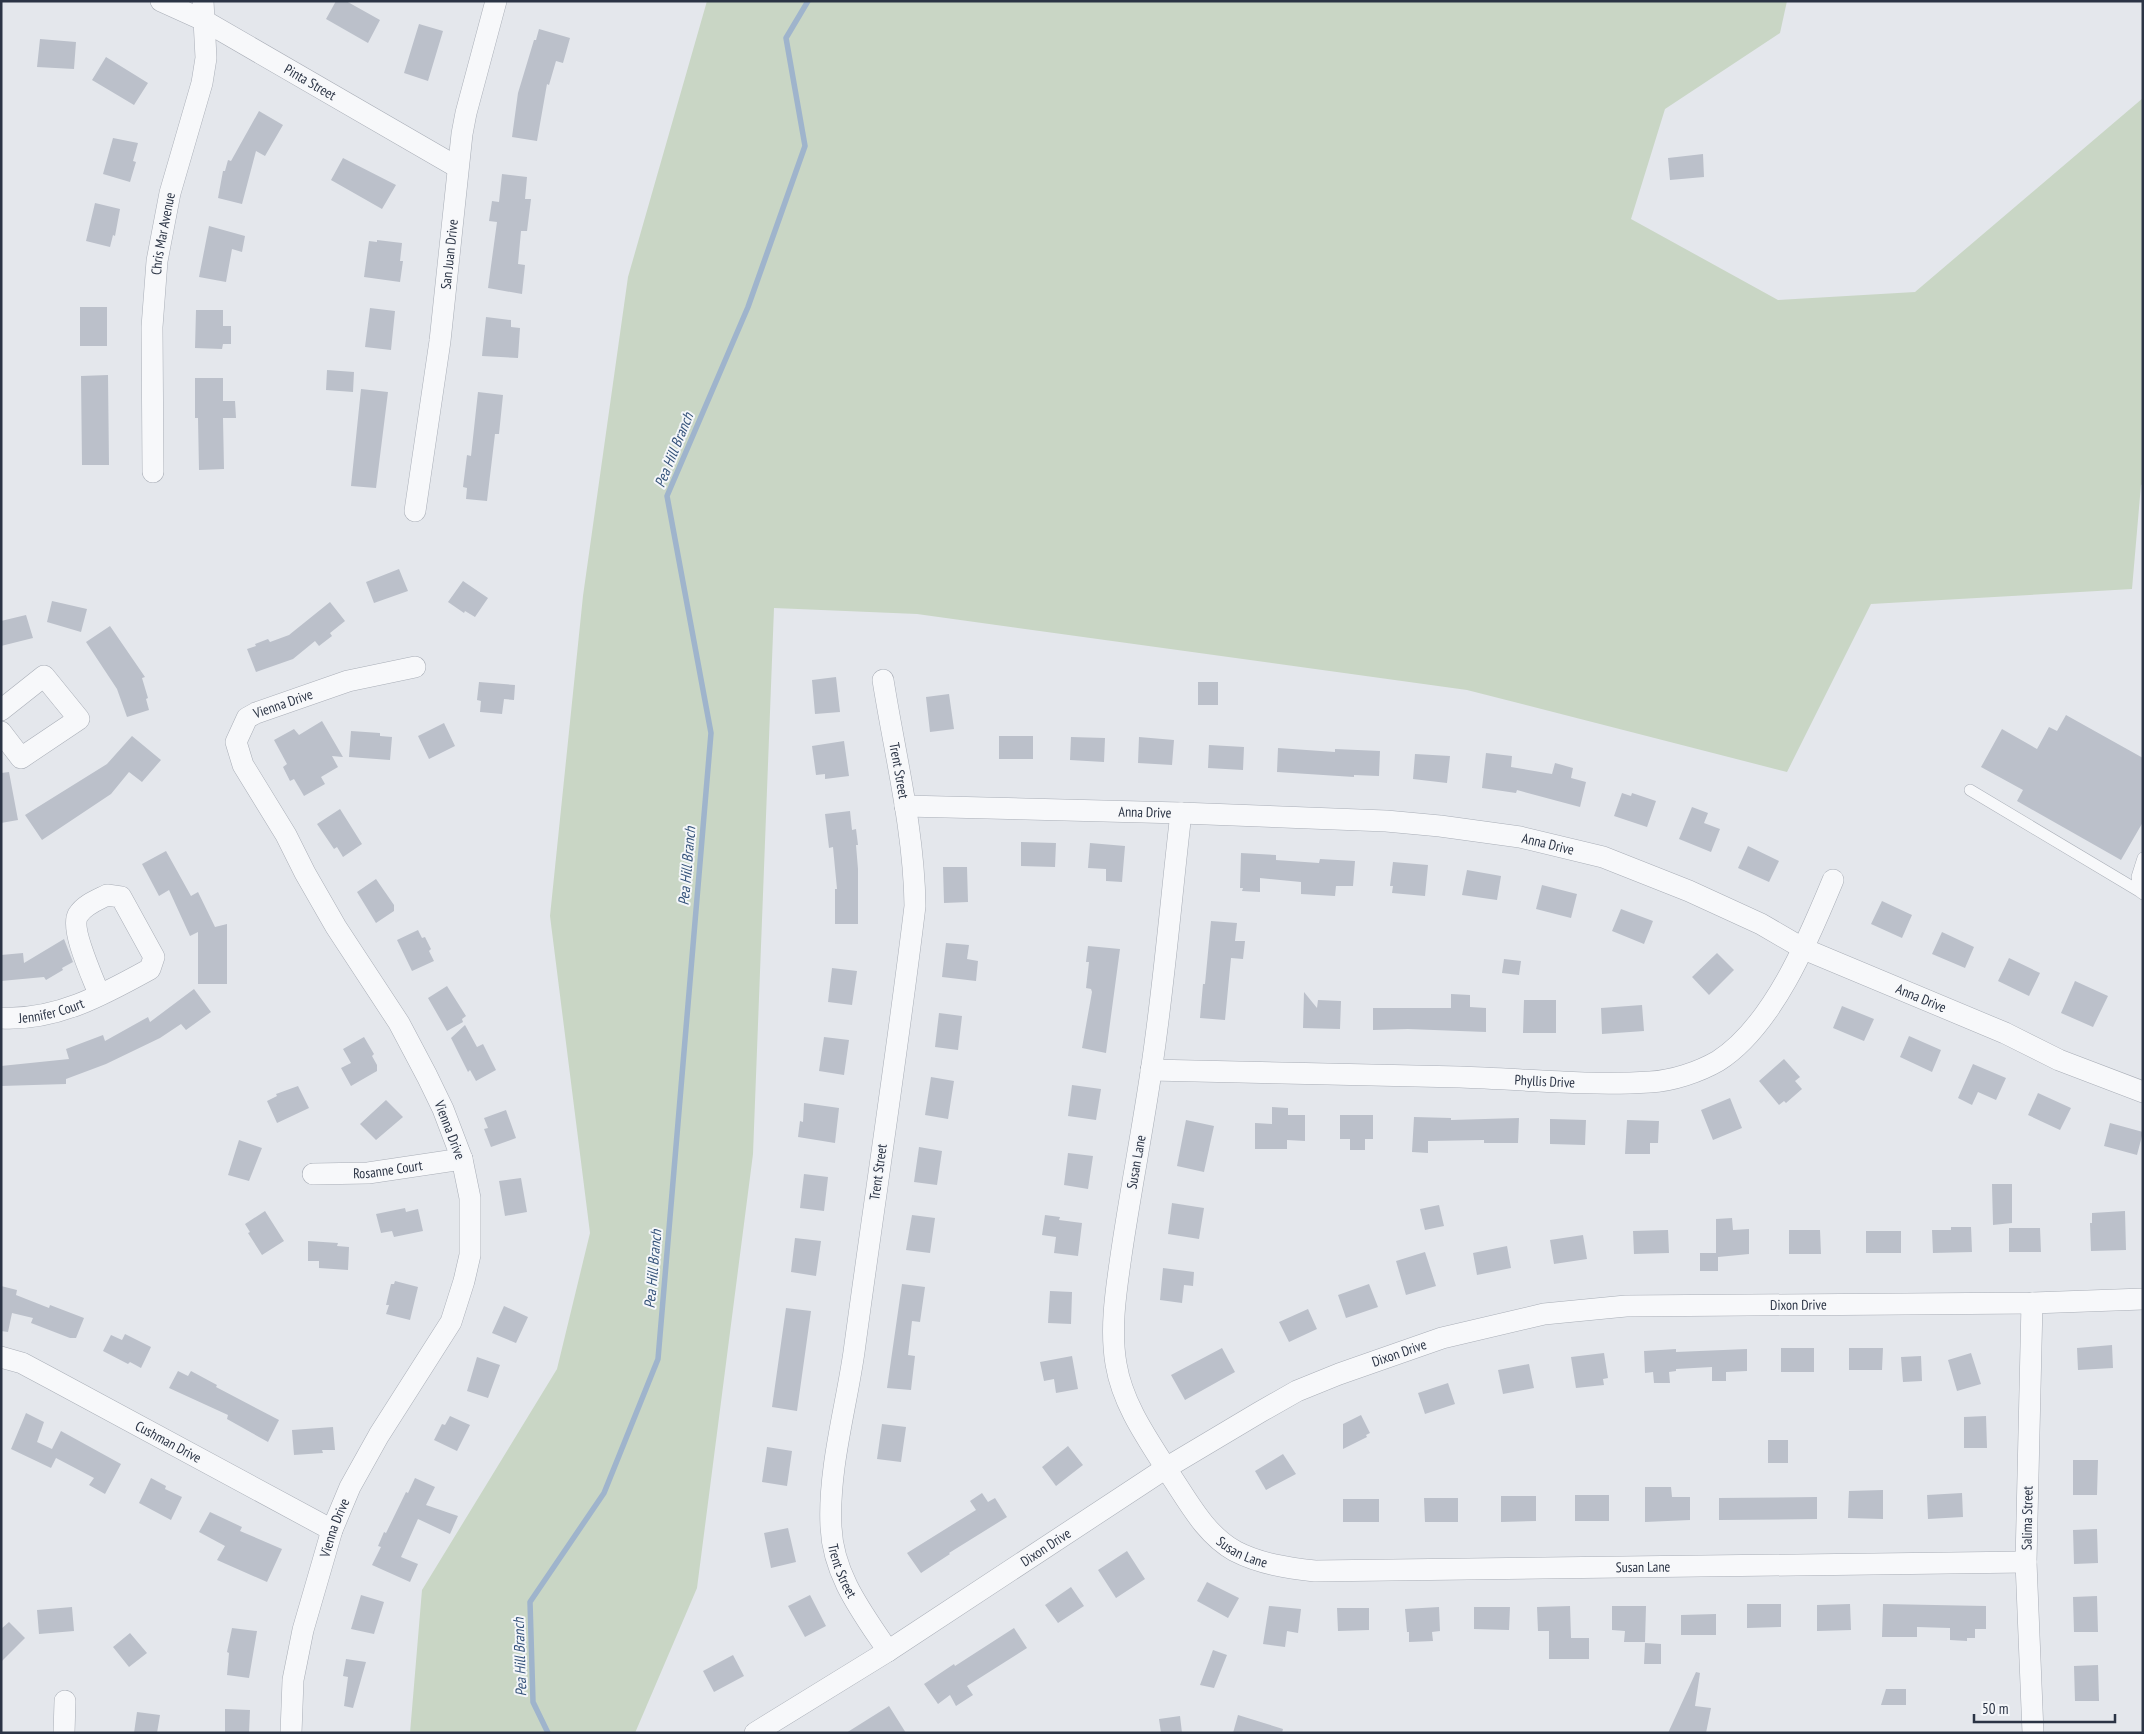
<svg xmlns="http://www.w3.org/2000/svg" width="2144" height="1734" font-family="'PT Sans Narrow',sans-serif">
	<rect width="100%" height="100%" fill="#e4e7ec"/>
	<path fill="#c9d6c5" d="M707 1H1787L1780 33 1665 109 1631 219 1778 300 1915 292 2143 98V484L2141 485 2132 589 1871 604 1787 772 1467 690 917 614 774 608 753 1154 697 1588 635 1733H410L422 1590 557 1369 590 1233 550 916 583 596 628 277Z"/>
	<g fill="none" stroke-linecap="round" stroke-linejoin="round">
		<path stroke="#9fb4cc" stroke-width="5.5" d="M548 1733 533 1702 530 1602 604 1493 658 1359 711 733 667 496 748 307 805 146 786 38 808 1"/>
	</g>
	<path fill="#bbc0ca" d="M336 1H346L380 20 368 43 326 19Z
		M419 24 443 31 428 81 404 73Z
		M539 29 570 38 563 63 556 61 549 85 547 84 537 141 512 137 518 93 534 40H536Z
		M40 39 76 42 74 69 37 67Z
		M106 57 148 83 134 105 92 80Z
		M259 111 283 125 265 156 256 151 242 204 218 198 223 171H225L228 160 231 161Z
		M113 138 138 143 133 161 136 162 130 182 103 174Z
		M1703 154 1704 177 1670 180 1668 158Z
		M343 158 396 185 382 209 331 180Z
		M502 174 527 177 525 199H531L527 231H521L518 264 525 265 522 294 488 288 497 222 489 221 492 201 499 202Z
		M95 203 120 209 115 236 113 235 110 247 86 241Z
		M209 226 245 236 242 252 232 249 226 282 199 277Z
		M377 240 402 243 400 261H403L400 282 364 277 369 241 377 242Z
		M80 307H107V346H80Z
		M370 308 395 311 391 350 365 347Z
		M196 310H223V326H231V344H223L222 349 195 348Z
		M486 317 511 320V327L520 328 518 358 482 356Z
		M327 370 354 372 353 392 326 390Z
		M108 375 109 465H82L81 376Z
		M195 378H223V401H235L236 418H223L224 469 199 470 198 418H195Z
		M361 389 388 392 376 488 351 486Z
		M478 392 503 395 499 434H495L487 501 466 499 467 488 463 487 467 455 471 456Z
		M399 569 408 591 374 603 366 582Z
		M463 581 488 598 475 617 465 611 464 613 448 602Z
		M52 601 87 609 81 632 47 622Z
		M330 602 345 621 330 633 332 636 319 646 315 641 293 659 256 672 247 649 256 646 255 644 268 639 270 642 289 635Z
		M26 615 33 638 1 646V621Z
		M110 626 145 677 142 678 148 698 146 699 149 710 127 717 117 689 86 642Z
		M836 677 840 712 815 714 812 680Z
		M479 682 515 685 514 700 504 699 502 714 480 712 481 701 477 700Z
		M1198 682H1218V705H1198Z
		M949 694 954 729 930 732 926 697Z
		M2066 715 2143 758V822L2121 860 2017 801 2023 790 1981 767 2002 729 2037 749 2049 727 2057 731Z
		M322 721 343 757 332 756 338 767 321 777 325 784 304 796 294 779 290 781 283 767 287 764 274 740 294 729 299 735Z
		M444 723 455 746 429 759 418 736Z
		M351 731 380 733V736L392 737 390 760 349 757Z
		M132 736 161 760 142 782 129 772 111 794 42 840 25 815 107 764Z
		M999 736H1033V759H999Z
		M1071 737 1105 738 1104 762 1070 760Z
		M1139 737 1174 740 1172 765 1138 763Z
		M844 741 849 776 825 779V774L816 775 812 746Z
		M1209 745 1244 747 1243 770 1208 768Z
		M1278 748 1335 752V749L1380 751 1379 776 1354 775V777L1277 772Z
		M1486 753 1512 756 1511 767 1552 774 1555 763 1573 768 1571 778 1586 782 1580 807 1517 790 1516 793 1482 788Z
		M1415 754 1450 756 1447 783 1413 779Z
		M9 772 18 820 1 823V773Z
		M1622 793 1631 796 1632 793 1656 801 1647 827 1614 816Z
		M1692 807 1708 813 1704 823 1720 829 1711 852 1679 839Z
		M340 809 362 844 343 857 337 847 334 849 317 824Z
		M850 811 852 830 856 829 858 845H856L858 869V924H835V889H837L833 847 829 848 825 814Z
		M1021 842 1056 843 1055 867 1021 866Z
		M1090 843 1125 846 1122 882 1106 881V869L1088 868Z
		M1748 846 1779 861 1769 882 1738 868Z
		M166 851 191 896 198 892 215 927 227 924V984H198V932L190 936 169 890 159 896 142 864Z
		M1241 853 1276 855V860L1319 863 1320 859 1355 861 1353 886H1336L1335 896 1301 894V882L1260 878V892L1242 891 1243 888H1240Z
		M1393 862 1428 865 1425 896 1392 893 1393 886H1390Z
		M943 867H967L968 902 944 903Z
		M1467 870 1501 876 1497 900 1462 895Z
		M376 879 394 905V911L376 923 357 892Z
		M1542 885 1577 894 1571 918 1536 909Z
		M1882 901 1912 915 1902 938 1871 924Z
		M1621 909 1653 921 1644 944 1612 931Z
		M1211 921 1237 923 1235 941H1245L1243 959 1231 958 1225 1020 1200 1018 1203 984H1205Z
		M418 930 422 938 425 937 431 949 429 951 434 961 412 971 397 940Z
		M1942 932 1974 947 1965 968 1932 954Z
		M64 939 73 962 62 968 63 970 46 980 44 977 1 981V955L23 953 24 963Z
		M946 943 969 945 967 959 978 961 976 981 942 977Z
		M1088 946 1120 949 1106 1053 1082 1048 1092 992 1091 989 1086 988 1089 962H1086Z
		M1717 953 1734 970 1709 995 1692 977Z
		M2009 958 2040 973 2029 996 1998 981Z
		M1504 959 1521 961 1519 975 1502 973Z
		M832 968 857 971 852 1005 828 1002Z
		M2075 981 2108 996 2093 1027 2061 1013Z
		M447 986 466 1016 462 1019 463 1022 447 1031 428 998Z
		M194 989 211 1012 186 1030 181 1024 160 1038 106 1064 66 1079V1084L1 1086V1066L69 1059 66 1049 103 1035 105 1041 148 1017 150 1022Z
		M1304 992 1317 1008 1318 1000 1341 1001 1340 1029 1303 1028Z
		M1451 994 1470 995V1007L1486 1008V1032L1408 1029 1373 1030V1008H1451Z
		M1524 1000H1556V1033H1523Z
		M1642 1005 1644 1031 1602 1034 1601 1008Z
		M1842 1006 1874 1019 1864 1041 1833 1028Z
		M939 1013 962 1016 958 1050 935 1047Z
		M465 1025 477 1047 483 1044 496 1070 476 1081 470 1070 468 1072 451 1038Z
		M1909 1036 1941 1050 1932 1072 1900 1057Z
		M364 1037 374 1054 372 1056 377 1065V1071L351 1086 341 1068 351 1063 343 1049Z
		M824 1037 849 1040 844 1075 819 1071Z
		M1784 1059 1800 1077 1795 1081 1802 1089 1786 1103 1784 1101 1779 1105 1759 1081Z
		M1973 1064 2006 1078 1996 1100 1978 1092 1972 1105 1958 1098Z
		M931 1077 954 1081 948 1119 925 1115Z
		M1072 1085 1101 1089 1096 1120 1068 1116Z
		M298 1086 309 1108 277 1123 267 1101 277 1096 276 1094Z
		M2038 1093 2071 1108 2060 1130 2028 1115Z
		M1730 1098 1742 1128 1713 1140 1701 1110Z
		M386 1100 403 1117 376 1140 360 1124Z
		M804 1103 839 1108 835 1143 798 1137 800 1121 803 1122Z
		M1272 1107 1288 1108V1115H1305V1141L1287 1140V1149H1255V1123L1272 1124Z
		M506 1110 516 1138 491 1147 484 1129 488 1128 484 1118Z
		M1340 1115H1373V1139H1365V1150H1350V1139H1340Z
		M1414 1117 1451 1118V1120L1519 1118 1518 1143H1484V1140L1428 1141V1153L1412 1152Z
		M1550 1119 1586 1120 1585 1145 1550 1144Z
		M1186 1120 1214 1126 1204 1172 1177 1166Z
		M1627 1120 1659 1121 1658 1143H1650V1154H1625Z
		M2110 1123 2143 1132 2137 1155 2104 1146Z
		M239 1140 262 1148 249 1181 228 1175Z
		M919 1147 942 1151 937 1185 914 1182Z
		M1068 1153 1093 1156 1088 1189 1064 1185Z
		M804 1174 828 1177 824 1211 800 1208Z
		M521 1178 527 1212 505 1216 499 1181Z
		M1992 1184H2012V1223L1993 1225Z
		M1172 1203 1204 1208 1199 1239 1168 1234Z
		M1439 1205 1444 1226 1425 1230 1420 1209Z
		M405 1208 406 1212 418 1209 423 1231 394 1237 392 1231 381 1233 376 1214Z
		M265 1211 284 1241 262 1255 248 1233 250 1232 245 1224Z
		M2125 1211 2126 1250 2091 1251 2090 1223H2092V1213Z
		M912 1215 935 1218 930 1253 906 1250Z
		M1045 1215 1060 1217 1059 1220 1082 1223 1078 1256 1054 1253 1056 1237 1042 1235Z
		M1732 1218 1733 1230 1749 1229V1254L1718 1257V1271H1700V1253H1716V1219Z
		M1951 1227H1971L1972 1252 1933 1253 1932 1230H1951Z
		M2009 1228H2040L2041 1252H2009Z
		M1668 1230 1669 1253 1634 1254 1633 1231Z
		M1789 1230H1820L1821 1254H1789Z
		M1866 1231H1901V1253H1866Z
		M1583 1235 1587 1259 1554 1264 1550 1240Z
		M795 1238 821 1241 816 1276 791 1272Z
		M308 1241 338 1243 337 1246 349 1247 348 1270 319 1268V1261H308Z
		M1507 1246 1511 1268 1477 1275 1473 1253Z
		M1425 1252 1436 1286 1406 1295 1396 1261Z
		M1163 1268 1194 1272 1193 1286 1184 1285 1182 1303 1160 1300Z
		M395 1281 418 1287 410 1320 386 1314 389 1305H386L391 1284H394Z
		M902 1284 925 1287 920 1322 912 1321 908 1355 915 1356 911 1390 887 1388Z
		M1369 1284 1378 1307 1346 1318 1338 1295Z
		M1 1286 17 1290 16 1295 49 1308 50 1305 84 1318 76 1338H70L31 1323 33 1318 12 1313 8 1332 1 1331Z
		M1050 1291 1072 1292 1071 1324 1048 1323Z
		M504 1306 528 1317 516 1343 492 1333Z
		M786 1308 811 1311 797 1411 772 1407Z
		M1308 1309 1317 1329 1289 1342 1279 1322Z
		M125 1334 151 1347 141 1368 130 1362 128 1364 103 1351 111 1335 122 1340Z
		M2112 1345 2113 1368 2078 1370 2077 1348Z
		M1222 1348 1235 1372 1185 1400 1171 1375Z
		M1781 1348H1814V1372H1781Z
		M1849 1348H1883L1882 1370H1849Z
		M1676 1349V1352L1747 1349V1371L1726 1372V1381H1712V1367L1676 1369V1371L1669 1372 1670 1383H1654L1653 1372 1645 1373 1644 1351Z
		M1604 1353 1608 1378 1603 1379 1604 1385 1576 1388 1571 1357Z
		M1971 1353 1981 1384 1957 1391 1948 1360Z
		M1072 1356 1078 1389 1056 1393 1054 1379 1044 1381 1040 1362Z
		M1921 1356 1922 1381 1903 1382 1901 1357Z
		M477 1357 500 1365 488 1398 467 1391Z
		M1529 1364 1534 1388 1503 1394 1498 1370Z
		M178 1371 188 1376 191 1371 217 1385 216 1387 279 1420 268 1442 227 1419 228 1415 169 1388Z
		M1448 1383 1455 1404 1425 1414 1418 1393Z
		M26 1413 44 1422 37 1442 52 1449 61 1431 121 1464 105 1494 89 1485 94 1478 56 1458 51 1468 11 1449Z
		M1361 1415 1370 1433 1366 1435 1367 1437 1343 1449V1424Z
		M450 1416 470 1425 457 1451 434 1440 442 1424 445 1425Z
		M1986 1416 1987 1448H1964V1417Z
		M882 1424 906 1427 901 1462 877 1459Z
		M333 1427 335 1450H322L323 1453 294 1455 292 1430Z
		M1768 1440H1788V1463H1768Z
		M1068 1446 1083 1465 1056 1486 1042 1467Z
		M767 1447 792 1451 787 1486 762 1482Z
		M1283 1454 1296 1474 1266 1490 1255 1471Z
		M2073 1460H2098L2097 1495H2073Z
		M151 1478 166 1486 165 1489 182 1497 171 1520 139 1503Z
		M415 1478 435 1487 426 1505 458 1516 450 1534 418 1519 401 1557 418 1564 410 1582 372 1565 381 1547 378 1546 384 1532 386 1533 406 1492 408 1493Z
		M1645 1487H1671L1672 1497H1690V1520L1645 1522Z
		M1883 1490V1519L1848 1518 1849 1491Z
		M982 1493 988 1502 995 1498 1007 1517 949 1553 950 1554 921 1573 907 1553 976 1510 970 1501Z
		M1962 1493 1963 1517 1928 1519 1927 1495Z
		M1575 1495H1609V1521H1575Z
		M1501 1496H1536V1521L1501 1522Z
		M1817 1497V1519L1719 1520V1498Z
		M1424 1498H1458V1522H1425Z
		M1343 1499H1379V1522H1343Z
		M210 1512 242 1527 240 1531 282 1549 267 1582 217 1560 225 1546 199 1532Z
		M788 1528 796 1562 771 1568 764 1533Z
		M2097 1529 2098 1563 2074 1564 2073 1530Z
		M1127 1551 1145 1579 1116 1598 1098 1570Z
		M1207 1582 1239 1598 1228 1618 1197 1601Z
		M1071 1587 1084 1606 1058 1623 1045 1605Z
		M361 1595 384 1602 374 1634 351 1629Z
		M810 1595 826 1626 805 1637 788 1606Z
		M2097 1596 2098 1632H2074L2073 1597Z
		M1747 1604H1781V1627L1747 1628Z
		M1850 1604 1851 1630 1817 1631V1605Z
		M1883 1604 1986 1606V1629H1975V1638H1967V1641L1950 1640V1628L1917 1627V1637H1882Z
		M1269 1606 1301 1609 1298 1633 1287 1631 1285 1647 1263 1644Z
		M1570 1606 1571 1638H1589V1659H1549V1631H1538L1537 1607Z
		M1612 1606H1646L1645 1642H1624L1625 1631 1612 1630Z
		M72 1607 74 1631 39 1634 37 1610Z
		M1439 1607 1440 1631 1432 1632 1433 1641 1409 1642V1632H1407L1405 1609Z
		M1474 1607H1510L1509 1630 1474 1629Z
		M1337 1608H1369V1630L1338 1631Z
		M1716 1614V1635H1681V1615Z
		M9 1622 25 1638 1 1662V1629Z
		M232 1628 257 1631 249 1678 227 1675 229 1653 227 1652Z
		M1014 1628 1027 1648 967 1686 973 1695 956 1706 950 1695 938 1704 924 1684 954 1664 955 1666Z
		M130 1633 147 1653 129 1667 113 1647Z
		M1645 1643 1661 1644V1664H1644Z
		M1213 1650 1227 1655 1214 1688 1200 1685Z
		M733 1655 744 1676 714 1692 703 1671Z
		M346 1659 366 1662 353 1708 344 1706 348 1677 343 1676Z
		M2098 1665 2099 1701H2075L2074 1666Z
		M1696 1672 1700 1673 1695 1706 1711 1708 1706 1733H1668Z
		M1886 1689H1906V1705H1881Z
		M889 1706 906 1733H846Z
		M225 1709 250 1710 249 1733H225Z
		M137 1712 160 1715 157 1733H134Z
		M1238 1715 1283 1729 1282 1733H1233Z
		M1180 1716 1182 1733H1161L1159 1719Z"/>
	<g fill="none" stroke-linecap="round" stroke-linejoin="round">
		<defs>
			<path id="lane" d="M1970 790 2139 891
				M2143 858 2137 877 2139 891 2143 894"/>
			<g id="street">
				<path id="s1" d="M161 1 203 20 457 167"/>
				<path id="s2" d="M153 472 152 327 157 261 170 193 202 83 206 58 203 1"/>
				<path id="s3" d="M415 511 440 341 462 134 466 113 496 1"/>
				<path id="s4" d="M883 680C895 755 914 830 915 906 897 1055 874 1203 854 1352 846 1408 828 1470 831 1527 833 1575 862 1612 888 1651"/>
				<path d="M1 710 44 676 79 719 21 758 1 732"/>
				<path id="s5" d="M905 806 1181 813 1386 821 1440 826 1520 837 1603 857 1689 891 1761 924 1804 949 2005 1033 2059 1060 2143 1092"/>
				<path id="s6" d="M1181 813C1171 899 1164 986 1151 1072 1142 1133 1130 1194 1121 1256 1116 1291 1110 1328 1116 1364 1123 1406 1149 1441 1171 1476 1189 1503 1206 1535 1235 1551 1260 1564 1288 1568 1315 1571L2026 1562"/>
				<path id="s7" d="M1 1018C56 1021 103 995 150 969L154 957 121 897 107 895C97 900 84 905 78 915 70 929 93 978 99 994"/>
				<path id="s8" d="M1151 1070C1254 1073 1357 1074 1460 1077 1523 1079 1587 1086 1650 1082 1672 1081 1699 1072 1718 1061 1773 1026 1809 938 1833 880"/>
				<path id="s9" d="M313 1174 368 1173 462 1159"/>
				<path d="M2032 1303 2026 1562 2033 1733"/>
				<path id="s10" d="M1 1357 22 1363 52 1379 332 1530"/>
				<path d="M64 1733 65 1701"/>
				<path id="s11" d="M291 1733 293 1680 303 1630 332 1530 350 1487 379 1435 451 1322 464 1281 470 1255V1198L462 1159 443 1109 427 1076 399 1023 336 927 305 873 286 835 243 765 236 742 247 718 256 713 348 681 415 667"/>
				<path id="s12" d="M755 1733 888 1651 1166 1468 1260 1412 1297 1391 1339 1374 1442 1338 1544 1314 1626 1306 2032 1303 2143 1299"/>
			</g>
		</defs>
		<use href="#lane" stroke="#a9aeb7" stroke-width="12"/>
		<use href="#street" stroke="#a9aeb7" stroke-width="22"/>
		<use href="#lane" stroke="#f7f8fa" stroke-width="11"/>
		<use href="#street" stroke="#f7f8fa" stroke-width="21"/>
	</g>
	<g text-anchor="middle" stroke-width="4" stroke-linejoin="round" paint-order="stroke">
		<g font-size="14" fill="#2b3445" stroke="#f4f6f9">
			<text dy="5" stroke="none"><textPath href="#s1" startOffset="170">Pinta Street</textPath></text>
			<text dy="5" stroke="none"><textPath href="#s2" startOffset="239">Chris Mar Avenue</textPath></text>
			<text dy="5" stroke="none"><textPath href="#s3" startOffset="259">San Juan Drive</textPath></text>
			<text dy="5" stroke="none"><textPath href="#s11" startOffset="1156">Vienna Drive</textPath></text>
			<text dy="5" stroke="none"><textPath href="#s4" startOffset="92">Trent Street</textPath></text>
			<text dy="5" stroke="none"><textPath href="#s5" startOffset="240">Anna Drive</textPath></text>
			<text dy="5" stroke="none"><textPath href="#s5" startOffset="645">Anna Drive</textPath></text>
			<text dy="5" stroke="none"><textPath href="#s5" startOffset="1050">Anna Drive</textPath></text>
			<text dy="5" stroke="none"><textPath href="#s7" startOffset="51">Jennifer Court</textPath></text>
			<text dy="5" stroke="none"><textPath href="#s8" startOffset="394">Phyllis Drive</textPath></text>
			<text transform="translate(450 1130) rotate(69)" y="5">Vienna Drive</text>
			<text transform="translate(1136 1162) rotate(-80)" y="5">Susan Lane</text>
			<text dy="5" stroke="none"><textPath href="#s9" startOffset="75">Rosanne Court</textPath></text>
			<text transform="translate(878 1172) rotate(-82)" y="5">Trent Street</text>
			<text dy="5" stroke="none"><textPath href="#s12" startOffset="1155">Dixon Drive</textPath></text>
			<text dy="5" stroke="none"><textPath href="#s12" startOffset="750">Dixon Drive</textPath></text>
			<text dy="5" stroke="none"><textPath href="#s10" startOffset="188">Cushman Drive</textPath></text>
			<text transform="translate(2027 1518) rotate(-89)" y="5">Salima Street</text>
			<text dy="5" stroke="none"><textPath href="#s11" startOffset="211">Vienna Drive</textPath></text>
			<text dy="5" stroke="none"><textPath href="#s12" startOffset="345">Dixon Drive</textPath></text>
			<text dy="5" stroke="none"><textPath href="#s6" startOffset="788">Susan Lane</textPath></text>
			<text dy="5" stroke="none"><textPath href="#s6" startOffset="1192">Susan Lane</textPath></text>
			<text dy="5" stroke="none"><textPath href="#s4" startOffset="901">Trent Street</textPath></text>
		</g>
		<g font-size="15" font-style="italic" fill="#34527a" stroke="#f4f6f9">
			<text transform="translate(674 450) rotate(-68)" y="5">Pea Hill Branch</text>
			<text transform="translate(687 866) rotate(-85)" y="5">Pea Hill Branch</text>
			<text transform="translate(653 1269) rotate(-85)" y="5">Pea Hill Branch</text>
			<text transform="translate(520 1657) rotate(-92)" y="5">Pea Hill Branch</text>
		</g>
	</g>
	<rect width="2144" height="1734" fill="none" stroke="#2b3445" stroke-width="5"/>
	<path d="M1974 1714v8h141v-8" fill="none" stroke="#2b3445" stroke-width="2.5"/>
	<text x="1982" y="1714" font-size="15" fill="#2b3445" stroke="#f4f6f9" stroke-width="4" paint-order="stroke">50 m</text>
</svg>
